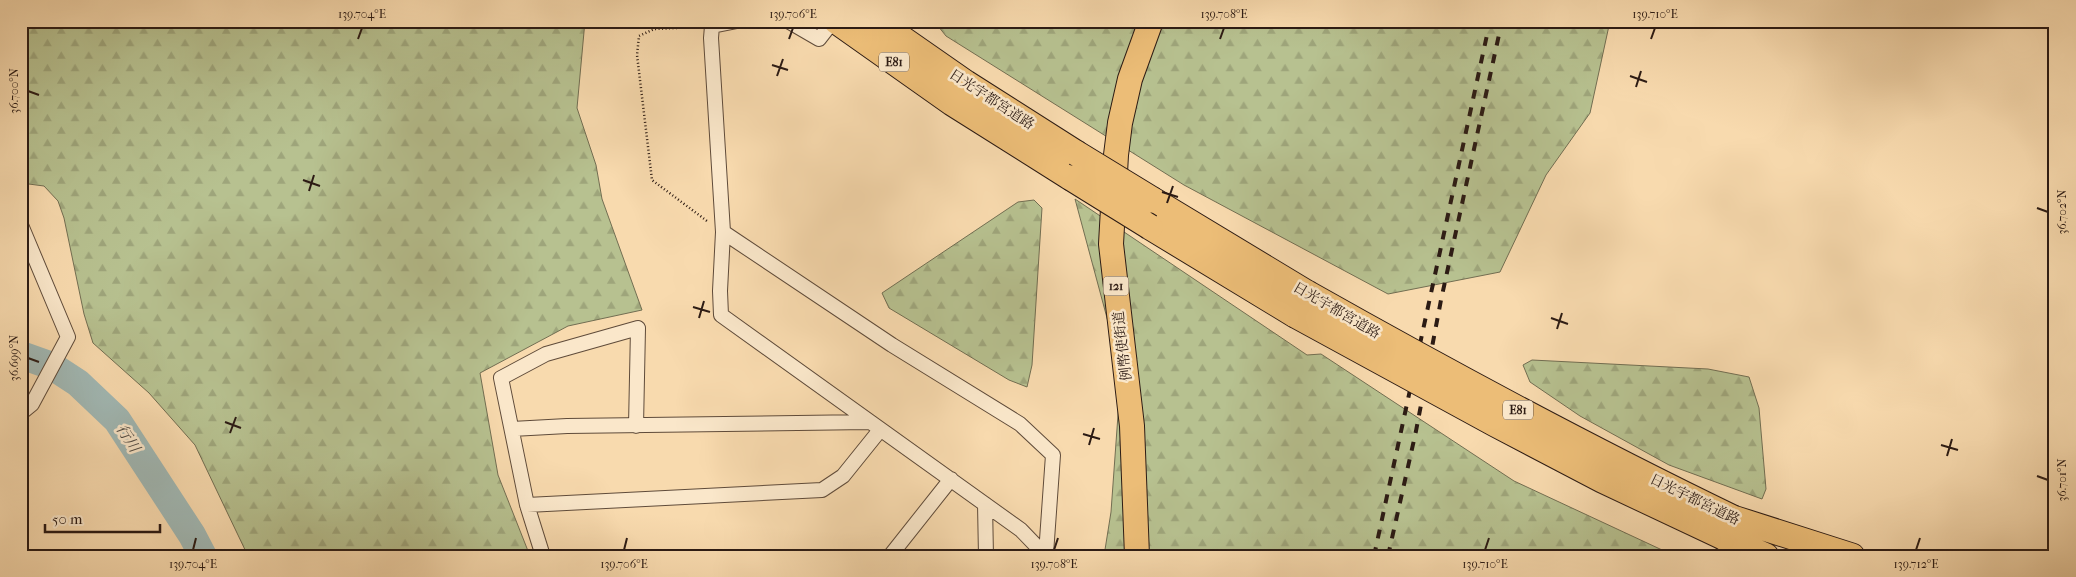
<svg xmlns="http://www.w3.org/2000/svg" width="2076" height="577" font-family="'IM FELL French Canon','Noto Serif JP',serif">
	<defs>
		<pattern id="forest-firs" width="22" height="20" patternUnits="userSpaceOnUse" patternTransform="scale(1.25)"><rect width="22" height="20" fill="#b7c190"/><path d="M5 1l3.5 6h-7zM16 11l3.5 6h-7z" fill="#9ea57b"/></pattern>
	</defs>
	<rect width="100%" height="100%" fill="#f8daae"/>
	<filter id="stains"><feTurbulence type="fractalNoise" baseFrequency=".004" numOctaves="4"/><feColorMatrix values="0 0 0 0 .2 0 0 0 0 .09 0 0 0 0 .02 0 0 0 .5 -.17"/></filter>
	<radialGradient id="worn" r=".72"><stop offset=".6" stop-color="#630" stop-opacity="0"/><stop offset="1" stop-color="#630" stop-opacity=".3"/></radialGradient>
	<path fill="url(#forest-firs)" stroke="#726e52" d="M21 21H585L577 108 596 165 602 199 642 310 568 326 480 373 498 475 530 556H248L195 445 149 393 93 343 84 314 64 218 58 201 44 186 21 183Z
		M934 21H1610L1590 113 1546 175 1500 272 1388 294 1184 185 946 36Z
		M1075 199 1307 355 1321 354 1514 481 1675 556H1104L1111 512 1119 401 1128 396Z
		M1034 200 1042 208 1032 365 1027 387 1009 380 889 308 882 293 1018 202Z
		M1532 360 1708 369 1749 377 1759 408 1766 489 1762 499 1669 465 1580 416 1530 382 1523 365Z"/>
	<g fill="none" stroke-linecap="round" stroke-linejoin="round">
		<path stroke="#a1b8b4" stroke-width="28" d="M21 355 52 366 78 383 117 420 192 535 203 556"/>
		<defs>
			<path id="minor" d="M737 21 712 26 711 38 723 232 720 291 721 315 1021 530 1046 556
				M788 21 819 39 833 21
				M21 225 68 337 32 404 21 413
				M723 232 892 345 1020 424 1053 455 1046 554
				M512 429 567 426 868 422
				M985 504 986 556
				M527 505 822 490 843 476 880 430
				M543 556 527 505 501 378 546 354 638 328 636 426
				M890 556 951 479"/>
			<path id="trunk" d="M1137 556 1132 426 1111 244 1116 155 1120 123 1130 79 1151 21"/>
			<path id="motorway" d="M836 21 952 103 1071 178
				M877 21 966 83 1076 153
				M1153 200 1307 293
				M1150 227 1295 315
				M1733 518 1852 556
				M1723 537 1766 556"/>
		</defs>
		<use href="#minor" stroke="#5f4b3a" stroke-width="16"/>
		<use href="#trunk" stroke="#2c1b14" stroke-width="26"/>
		<use href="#motorway" stroke="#2c1b14" stroke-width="27"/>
		<path stroke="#2c1b14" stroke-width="2.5" stroke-dasharray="1 2.5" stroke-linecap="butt" d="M698 27 654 29 639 36 637 55 652 180 707 221"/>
		<use href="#minor" stroke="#fae7ca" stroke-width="14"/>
		<use href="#trunk" stroke="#ecbd77" stroke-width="24"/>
		<use href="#motorway" stroke="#ecbd77" stroke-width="25"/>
		<path stroke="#2c1b14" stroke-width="4" stroke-dasharray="9 9" stroke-linecap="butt" d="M1374 556 1490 21
			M1388 556 1416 431 1441 300 1502 21"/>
		<defs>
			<path id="motorway-bridge" d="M1076 153 1153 200
				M1071 178 1150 227
				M1307 293C1447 372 1588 448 1733 518
				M1295 315 1495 424 1602 480 1723 537"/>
		</defs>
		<use href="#motorway-bridge" stroke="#2c1b14" stroke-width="27" stroke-linecap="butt"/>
		<use href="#motorway-bridge" stroke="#ecbd77" stroke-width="25"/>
	</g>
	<path fill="none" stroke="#2c1b14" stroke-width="2" d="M358 39 362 28M789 39 793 28M1220 39 1224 28M1651 39 1655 28M772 65 788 70M777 76 783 59M1630 76 1647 82M1636 87 1641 71M28 91 39 95M303 180 320 186M309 191 314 175M1162 192 1178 197M1167 203 1173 186M2037 208 2048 212M693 307 710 312M699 318 704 301M1551 318 1568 324M1557 329 1562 313M28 358 39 362M225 422 241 428M230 433 236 417M1083 434 1100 439M1089 445 1094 428M1941 445 1958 450M1947 456 1952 439M2037 476 2048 480M193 550 196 538M624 550 627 538M1054 550 1058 538M1485 550 1489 538M1916 550 1920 538"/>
	<g text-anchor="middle" stroke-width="5" stroke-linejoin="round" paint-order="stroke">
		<g fill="#fae7ca" stroke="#6a584b" stroke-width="1">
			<rect x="879" y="52.5" width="30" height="19" rx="4"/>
			<rect x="1103.5" y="276.5" width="25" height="19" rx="4"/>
			<rect x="1503" y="400.5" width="30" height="19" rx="4"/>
		</g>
		<g font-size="12" font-weight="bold" fill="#2c1b14">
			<text x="894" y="66">E81</text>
			<text x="1116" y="290">121</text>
			<text x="1518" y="414">E81</text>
		</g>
		<g font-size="14" fill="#2c1b14" stroke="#fae7ca">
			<text transform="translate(992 99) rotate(33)" y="5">日光宇都宮道路</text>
			<text transform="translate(1337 310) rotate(30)" y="5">日光宇都宮道路</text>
			<text transform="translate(1122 346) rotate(-97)" y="5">例幣使街道</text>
			<text transform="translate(1695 499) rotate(26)" y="5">日光宇都宮道路</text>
		</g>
		<g font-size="15" font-style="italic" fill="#4f4a44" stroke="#fae7ca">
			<text transform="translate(128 438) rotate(57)" y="5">行川</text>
		</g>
	</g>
	<rect width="2076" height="577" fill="none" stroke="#f8daae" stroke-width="55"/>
	<path d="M45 524v8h115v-8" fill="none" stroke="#2c1b14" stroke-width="2.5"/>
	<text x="52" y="524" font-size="15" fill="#2c1b14" stroke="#fae7ca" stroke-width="4" paint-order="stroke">50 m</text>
	<rect x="28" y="28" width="2020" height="522" fill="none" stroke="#2c1b14" stroke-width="2"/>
	<g font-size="12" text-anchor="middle" fill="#2c1b14">
		<text x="362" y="18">139.704°E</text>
		<text x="793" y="18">139.706°E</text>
		<text x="1224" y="18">139.708°E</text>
		<text x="1655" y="18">139.710°E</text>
		<text transform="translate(14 91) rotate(-90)" y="4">36.700°N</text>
		<text transform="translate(2062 212) rotate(-90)" y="4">36.702°N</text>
		<text transform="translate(14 358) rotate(-90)" y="4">36.699°N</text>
		<text transform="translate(2062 480) rotate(-90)" y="4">36.701°N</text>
		<text x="193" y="568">139.704°E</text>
		<text x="624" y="568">139.706°E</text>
		<text x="1054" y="568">139.708°E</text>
		<text x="1485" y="568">139.710°E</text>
		<text x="1916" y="568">139.712°E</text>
	</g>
	<rect width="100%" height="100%" filter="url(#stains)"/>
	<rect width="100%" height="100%" fill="url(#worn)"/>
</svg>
